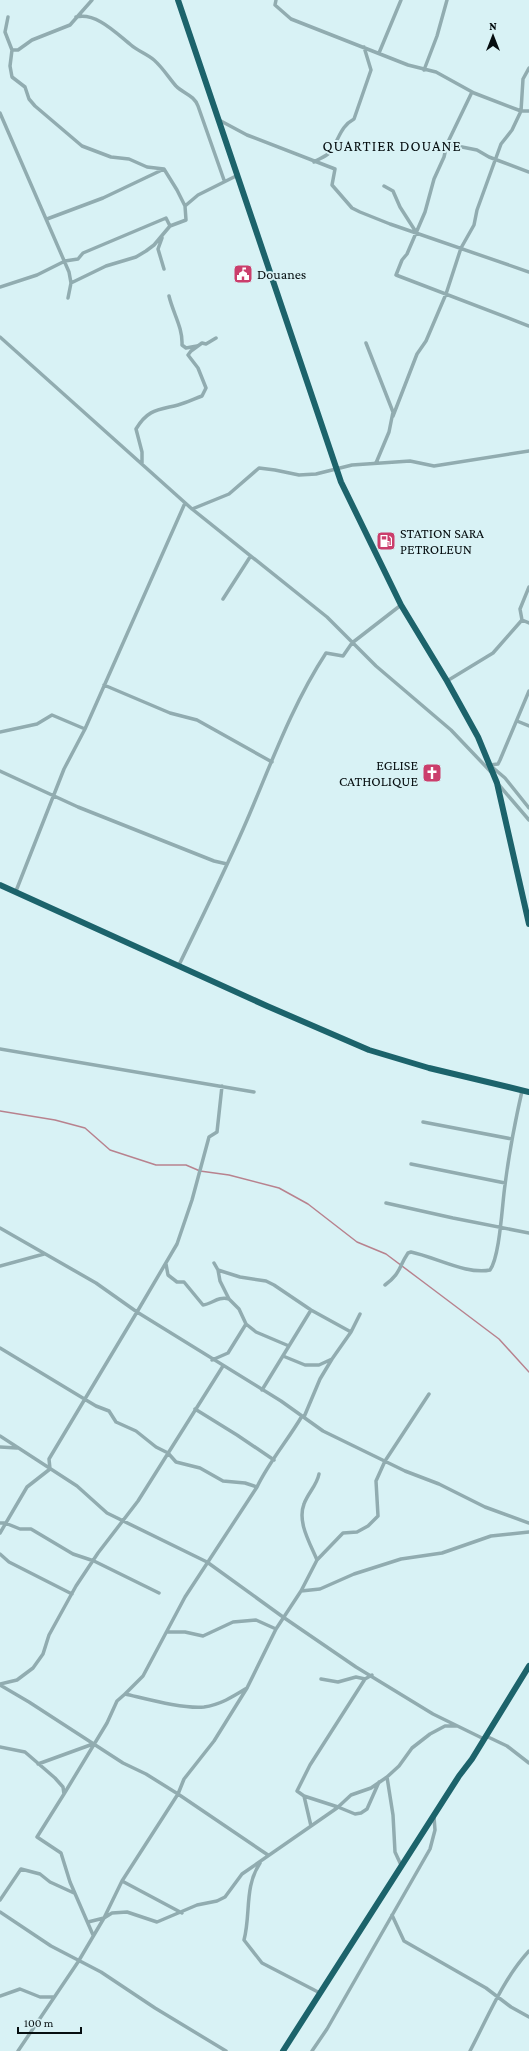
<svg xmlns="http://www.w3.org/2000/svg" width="529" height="2051" font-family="'Crimson Pro',serif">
	<rect width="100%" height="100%" fill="#d8f2f5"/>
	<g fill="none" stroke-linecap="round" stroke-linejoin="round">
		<path stroke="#b8828e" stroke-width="1.5" d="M0 1111 55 1120 85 1128 110 1150 156 1165H186L200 1171 229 1175 279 1188 308 1204 357 1242 386 1254 422 1281 499 1339 529 1372"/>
		<path stroke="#91acb0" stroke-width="3.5" d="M276 0 275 5 291 19 408 65 436 72 474 93 521 111H529
			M8 17 5 32 12 50 10 66 12 77 25 87 29 99 35 106 82 146 111 157 129 159 147 167 164 169 177 190 185 206
			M76 17C96 12 116 33 131 45 138 51 147 54 154 60 163 68 169 78 176 86 184 94 194 95 198 106L224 180
			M12 50H18L32 40 70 25 92 0
			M379 53 401 0
			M424 70 437 36 447 0
			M472 92 447 144 444 157 434 179 425 212 407 254 402 260 396 275 529 326
			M0 113 69 272 71 283 68 298
			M219 120 247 135 335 169 332 185 352 208 360 212 390 224 529 272
			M447 144 477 150 489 157 529 172
			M314 162C319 159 324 157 328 154 339 142 339 127 354 119L371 70 364 47
			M384 186 393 191 400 207 416 232
			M47 219 103 198 164 169
			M162 238 158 249 164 269
			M71 283 106 266 136 257 146 251 154 245 170 226 186 220 185 206 198 195 238 175
			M0 287 37 275 65 261 78 259 83 253 166 218 170 226
			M169 296C173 313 183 328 182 345L186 348 197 346
			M0 337 192 509 327 617 376 666 451 730 491 772
			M366 343 393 412 389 432 376 463
			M393 416 417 354 426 341 446 294 461 248 474 225 477 210 501 144 512 130 521 111 523 79 529 68
			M142 464V452L136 429C148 409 158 410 178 405 186 403 194 399 202 396L206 388 198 368 188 355 191 351 202 343 206 344 216 338
			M192 509 229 494 259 468 275 470 299 475 316 474 352 465 410 461 434 466 529 451
			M529 587 520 609 522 620 529 623
			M223 599 250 557
			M447 681 493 653 522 620
			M104 685 170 713 197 720 272 762
			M517 721 529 726
			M0 732 37 724 52 715 85 729
			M490 765 498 764 500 760 529 691
			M491 766 505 778 529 808
			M0 771 78 807 214 861 227 864
			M499 785 529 820
			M16 891 64 769 85 729 185 503
			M179 965C202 917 226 869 247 820 271 764 292 705 326 653L343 656 352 643 401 605
			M0 1049 254 1092
			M423 1122 512 1139
			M411 1164 505 1183
			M386 1203 453 1218 529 1233
			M0 1228 96 1283 137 1312 177 1244 192 1200 209 1137 217 1132 222 1086
			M214 1263 218 1270 240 1277 266 1281 274 1285 311 1310 351 1332
			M166 1264 168 1275 177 1282H184L203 1305C212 1304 218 1296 229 1299
			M0 1266 44 1254
			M218 1270 220 1281 229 1299 239 1309 246 1324 256 1332 289 1346
			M385 1285C401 1273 398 1268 408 1253L411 1252C435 1257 467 1275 490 1270 500 1256 502 1205 505 1185 509 1153 515 1122 522 1091
			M0 1348 96 1406 109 1411 116 1422 136 1431 156 1447 168 1453 176 1462 200 1468 223 1481 245 1483 257 1487C269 1462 288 1440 302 1416
			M283 1356 305 1365H319L332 1359 351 1332 360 1314
			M212 1360 228 1353 246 1324
			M262 1390 311 1310
			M195 1409 237 1435 274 1460
			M304 1417 320 1379 332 1359
			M0 1436 77 1486 107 1513 207 1562 283 1617 356 1667 433 1714 484 1739
			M0 1447 17 1448
			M0 1523H5L20 1529H31L73 1554 94 1561 159 1593
			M0 1533 27 1487 50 1469 49 1459 137 1312 281 1401 323 1431 405 1471 439 1484 485 1507 529 1523
			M0 1554 9 1562 72 1594
			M317 1560C310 1543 297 1522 304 1504 308 1493 317 1485 319 1474
			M301 1591 320 1589 354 1574 401 1559 442 1553 491 1536 529 1532
			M167 1632H185L203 1636 233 1622 256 1620 276 1629
			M321 1679 338 1682 356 1677 365 1679
			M0 1684 17 1680 33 1668 43 1654 49 1635 76 1586 98 1553 138 1501 223 1366
			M0 1685 29 1702 123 1763 146 1774 178 1794 268 1855
			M125 1694 143 1676 185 1597 257 1487
			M486 1736 507 1746 529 1763
			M0 1747 25 1752 55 1778 63 1787 64 1794 37 1837 61 1853 70 1882 93 1935
			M38 1764 93 1744
			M387 1777 393 1815 395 1852 401 1865
			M64 1794 107 1723 117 1701 125 1694C147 1699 183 1709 204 1707 220 1705 234 1696 247 1688
			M304 1796 338 1807 355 1814 361 1813 367 1809 379 1782
			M311 1826 304 1796 297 1791 310 1765 365 1679 372 1675
			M260 1863C244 1887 251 1914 244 1940L262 1963 320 1993
			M122 1881 182 1913
			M0 1900 21 1869 40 1874 50 1882 74 1893
			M0 1912 51 1946 101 1972 155 2008 226 2051
			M392 1915 404 1941 486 1988 511 2007 529 2017
			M88 1922 104 1918 112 1913 127 1912 157 1922 197 1905 217 1901 225 1897 242 1874 337 1808 351 1795 371 1788 387 1777 399 1766 412 1748 430 1734 445 1726H457
			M0 1996 20 1989 40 1997H53
			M18 2051 78 1962 104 1918 122 1881 178 1794 184 1779 214 1741 247 1688 276 1629 301 1591 317 1560 343 1533 357 1532 368 1526 378 1516 376 1481 385 1461 429 1394
			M312 2051 327 2029 430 1849 435 1830 434 1817
			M470 2051C488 2017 503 1979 529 1951"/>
		<path stroke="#1c636b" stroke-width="6" d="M178 0 341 482 401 605 447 681 478 737 497 783 529 924
			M0 885 267 1006 369 1050 429 1068 529 1092
			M283 2051 459 1776 472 1759 529 1666"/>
	</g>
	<defs>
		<symbol id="civic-square" viewBox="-11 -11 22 22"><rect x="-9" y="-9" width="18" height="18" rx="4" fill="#cb3e6c" stroke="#d8f2f5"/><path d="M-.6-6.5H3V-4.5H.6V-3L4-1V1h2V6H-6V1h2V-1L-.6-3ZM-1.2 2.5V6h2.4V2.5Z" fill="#fff"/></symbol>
		<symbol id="fuel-square" viewBox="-11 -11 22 22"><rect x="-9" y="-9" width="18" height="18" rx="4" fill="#cb3e6c" stroke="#d8f2f5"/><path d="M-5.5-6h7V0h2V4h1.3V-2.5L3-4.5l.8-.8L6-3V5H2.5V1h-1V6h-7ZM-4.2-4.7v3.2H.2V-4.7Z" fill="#fff"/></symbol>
		<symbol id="church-square" viewBox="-11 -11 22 22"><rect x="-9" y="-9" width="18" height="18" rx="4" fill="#cb3e6c" stroke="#d8f2f5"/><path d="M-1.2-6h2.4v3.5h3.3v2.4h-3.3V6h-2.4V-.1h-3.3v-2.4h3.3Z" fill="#fff"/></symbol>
	</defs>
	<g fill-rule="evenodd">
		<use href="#civic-square" x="232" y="263" width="22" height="22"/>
		<use href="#fuel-square" x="375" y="530" width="22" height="22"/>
		<use href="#church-square" x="421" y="762" width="22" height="22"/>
	</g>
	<g text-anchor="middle" stroke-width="4" stroke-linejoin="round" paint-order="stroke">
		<g font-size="14" fill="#060e10" stroke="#d8f2f5" text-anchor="start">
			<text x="257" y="279">Douanes</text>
			<text x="400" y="538">STATION SARA<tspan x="400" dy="16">PETROLEUN</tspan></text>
			<text x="418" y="770" text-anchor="end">EGLISE<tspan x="418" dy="16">CATHOLIQUE</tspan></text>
		</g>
		<g font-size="15" letter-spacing="1" fill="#060e10" stroke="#d8f2f5">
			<text x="392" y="151">QUARTIER DOUANE</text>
		</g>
	</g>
	<g transform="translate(493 36)" stroke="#d8f2f5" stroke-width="3" paint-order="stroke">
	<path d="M0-3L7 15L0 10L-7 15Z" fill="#060e10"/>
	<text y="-6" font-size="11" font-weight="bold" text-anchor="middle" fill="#060e10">N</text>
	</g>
	<path d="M18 2027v6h63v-6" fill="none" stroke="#060e10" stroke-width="2"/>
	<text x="24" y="2027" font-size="12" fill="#060e10" stroke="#d8f2f5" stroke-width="3" paint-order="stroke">100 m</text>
</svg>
